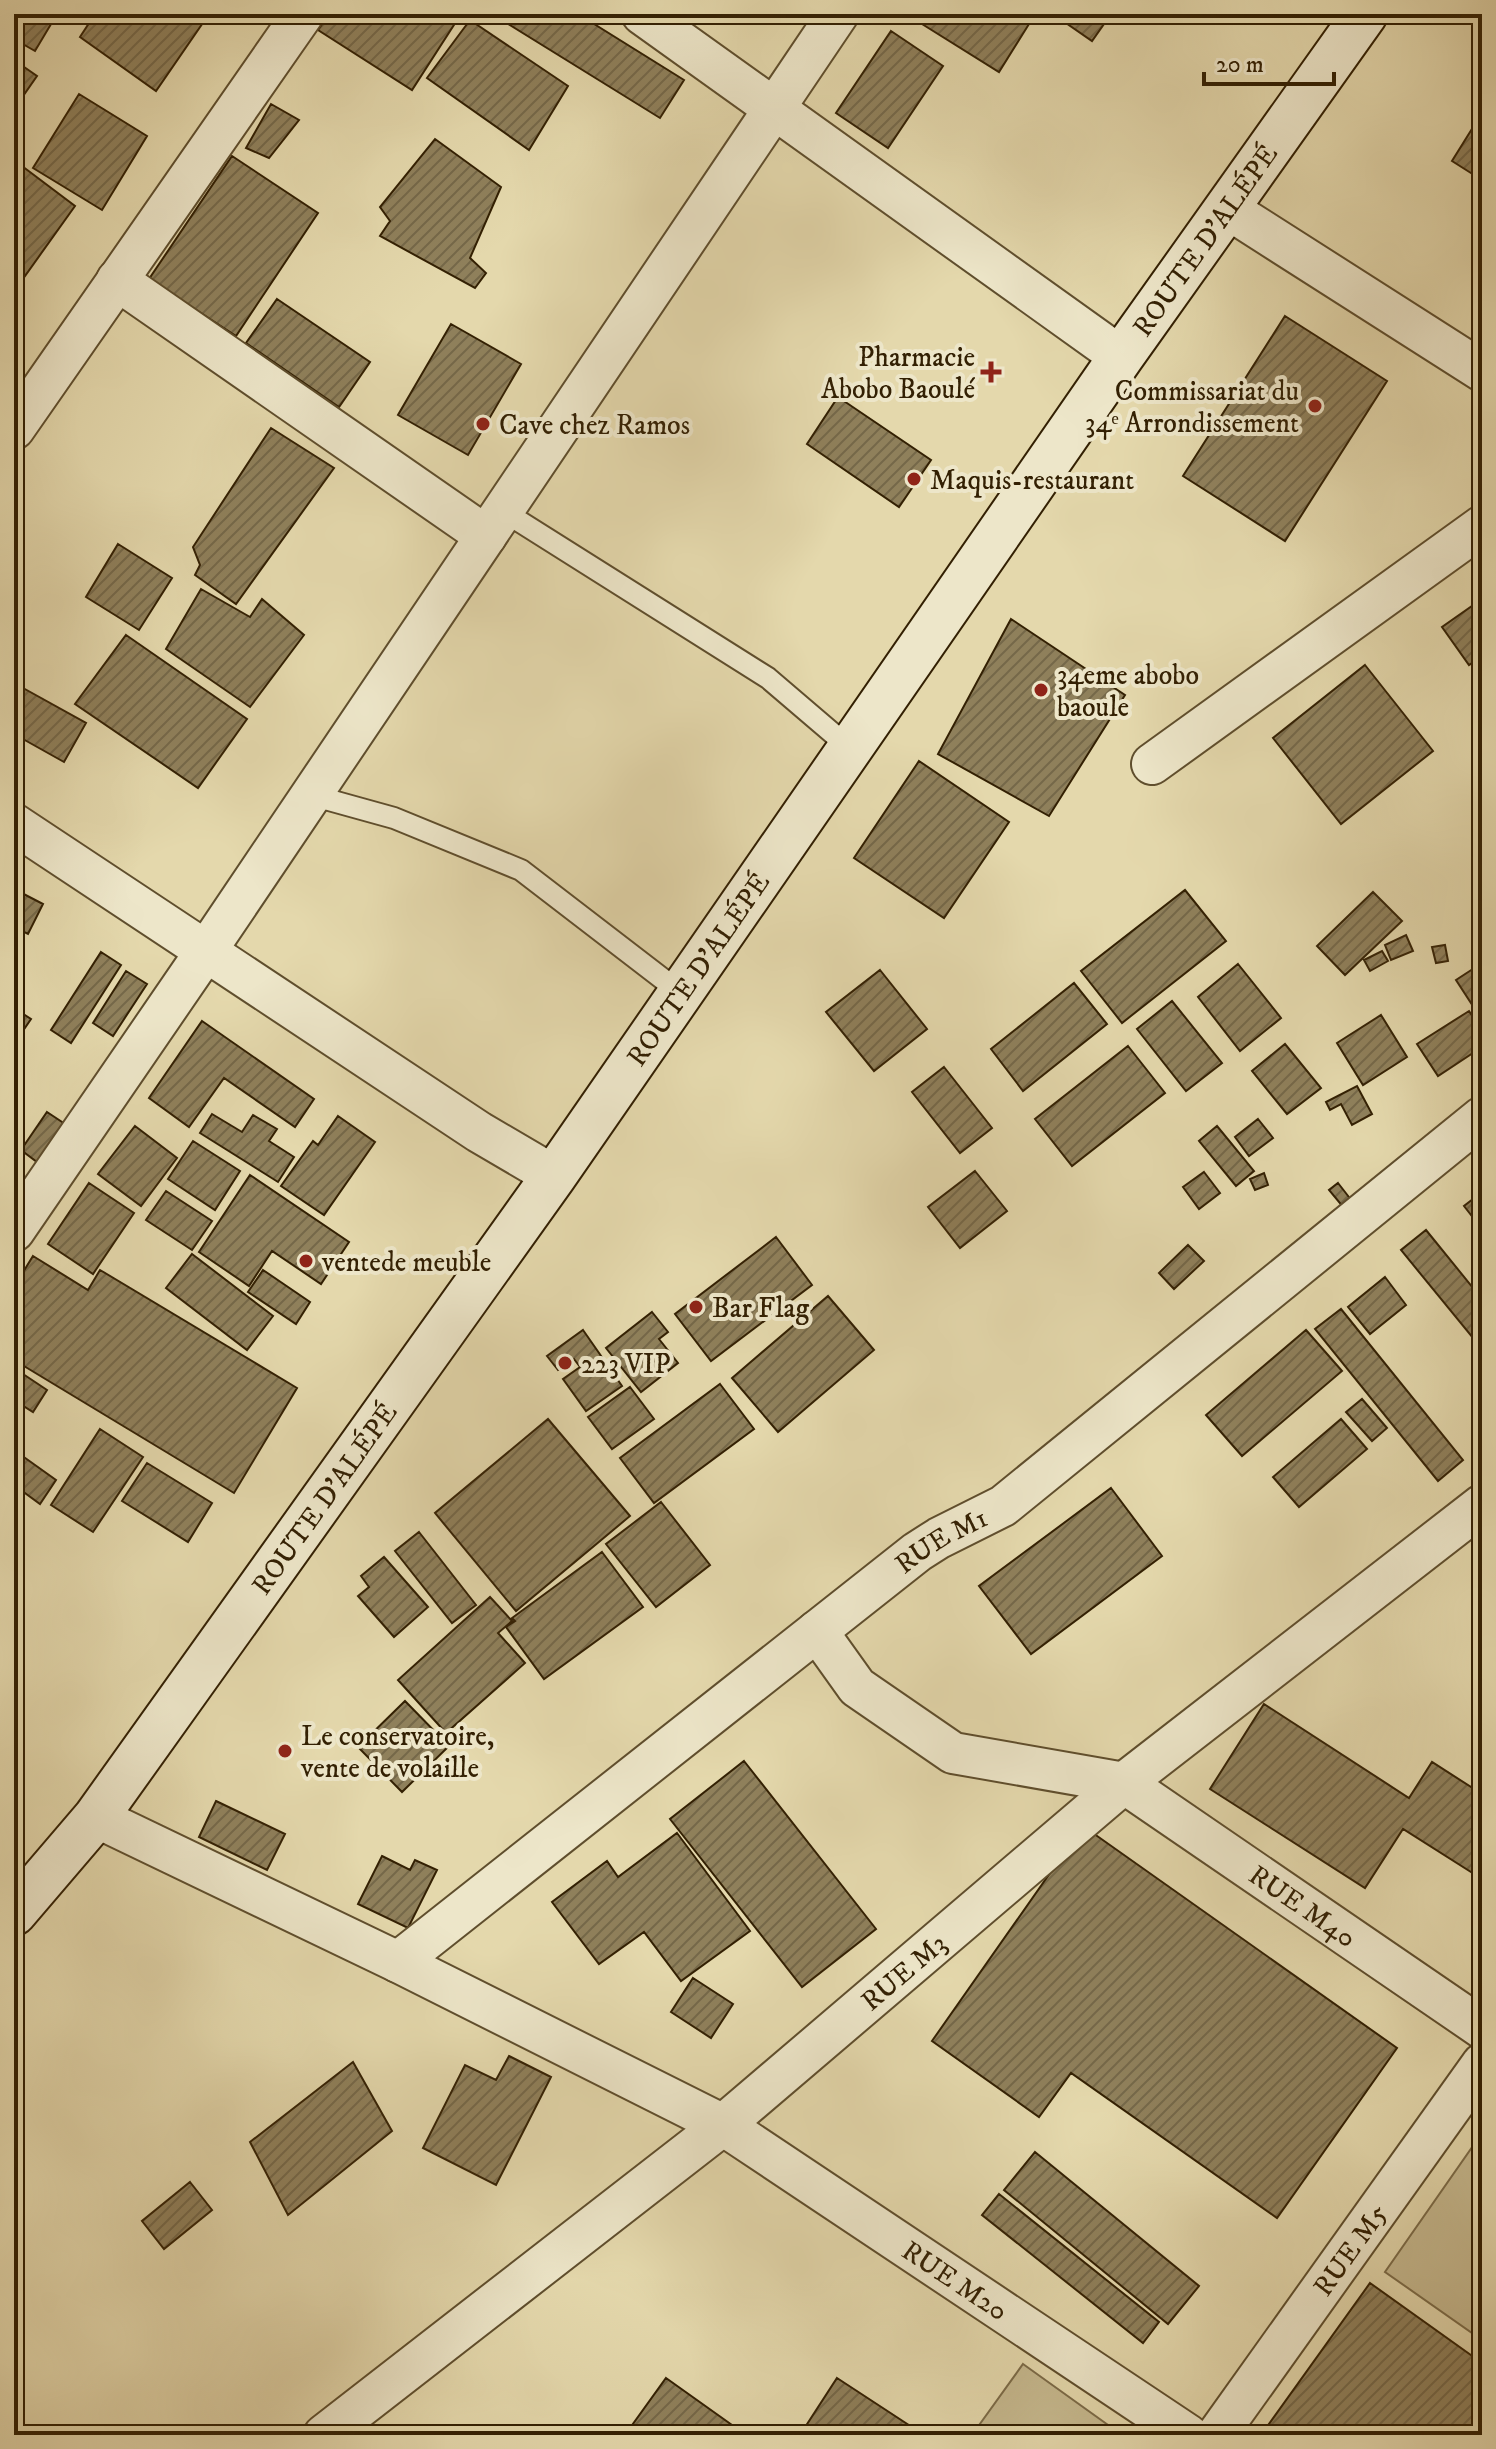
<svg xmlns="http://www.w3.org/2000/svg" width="1496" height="2449" font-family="'IM FELL DW Pica',serif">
	<defs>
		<pattern id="building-hatch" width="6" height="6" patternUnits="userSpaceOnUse" patternTransform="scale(2)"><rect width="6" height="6" fill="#8f805b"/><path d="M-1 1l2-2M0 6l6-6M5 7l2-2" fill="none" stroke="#756849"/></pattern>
	</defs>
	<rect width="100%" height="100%" fill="#e4d8ac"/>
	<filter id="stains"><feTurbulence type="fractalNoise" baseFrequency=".0025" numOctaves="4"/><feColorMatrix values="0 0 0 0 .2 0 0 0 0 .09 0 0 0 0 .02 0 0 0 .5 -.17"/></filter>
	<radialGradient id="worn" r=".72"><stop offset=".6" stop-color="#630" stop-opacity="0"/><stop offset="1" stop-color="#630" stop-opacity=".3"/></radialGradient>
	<path fill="#c6b98f" stroke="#7c6c49" stroke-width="2" d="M1482 2133V2340L1385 2272Z
		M1023 2364 1122 2435H972Z"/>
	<path fill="url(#building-hatch)" stroke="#332003" stroke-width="2" d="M14 14H57L35 51 14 39Z
		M95 14H209L156 91 80 37Z
		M329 14H461L412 90 318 30Z
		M492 14H578L684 80 660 118Z
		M917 14H1030L1034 16 999 72 914 19Z
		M1053 14H1111L1092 41Z
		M470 20 568 86 529 150 427 78Z
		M891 31 943 66 888 148 836 113Z
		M14 60 37 76 14 109Z
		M79 94 147 136 102 210 33 168Z
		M271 104 299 120 269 158 246 148Z
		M1480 116 1482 117V180L1452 161Z
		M435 139 501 187 470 258 486 273 475 288 380 236 390 221 380 207Z
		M232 156 318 213 236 336 149 279Z
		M14 160 75 206 25 276 14 267Z
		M277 299 370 362 339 407 246 343Z
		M1285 316 1387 381 1285 541 1183 476Z
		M451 324 521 364 468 455 398 415Z
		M838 397 931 460 899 507 807 444Z
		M271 428 334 468 236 604 195 575 200 565 193 547Z
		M118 544 172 578 139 630 86 597Z
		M201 589 250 617 262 599 304 635 250 707 166 649Z
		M1482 599V656L1469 665 1442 627Z
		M1011 619 1125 695 1049 816 938 754Z
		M126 635 247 719 198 788 75 704Z
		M1365 665 1433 751 1341 824 1273 738Z
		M14 683 86 723 64 762 14 734Z
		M919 761 1009 822 944 918 854 858Z
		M14 889 43 904 28 934 14 927Z
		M1185 890 1226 941 1122 1023 1081 971Z
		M1373 892 1402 921 1345 975 1317 946Z
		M1406 935 1413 951 1391 960 1385 945Z
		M1445 945 1448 961 1436 963 1432 947Z
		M1382 951 1388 961 1370 971 1364 960Z
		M101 952 121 965 71 1043 51 1030Z
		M1482 963V1020L1456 980Z
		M1238 964 1281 1018 1240 1051 1198 997Z
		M880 970 927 1029 874 1071 826 1012Z
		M126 971 147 984 113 1036 93 1023Z
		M1074 983 1107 1024 1023 1091 991 1049Z
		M1172 1001 1222 1063 1186 1091 1137 1029Z
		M14 1008 31 1019 14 1044Z
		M1469 1011 1482 1031V1047L1438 1076 1417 1044Z
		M1381 1015 1407 1057 1363 1085 1337 1043Z
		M202 1021 314 1099 295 1127 224 1078 189 1127 149 1098Z
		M1285 1044 1321 1088 1287 1114 1252 1071Z
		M1128 1046 1165 1093 1072 1166 1035 1119Z
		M944 1067 992 1128 960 1153 912 1092Z
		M1357 1086 1372 1114 1352 1125 1341 1104 1330 1110 1326 1102Z
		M47 1112 65 1124 37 1162 21 1150Z
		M212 1114 242 1132 253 1115 277 1129 269 1141 294 1157 278 1182 200 1133Z
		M338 1116 375 1142 324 1215 281 1186 313 1141 318 1145Z
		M1258 1119 1273 1138 1249 1156 1235 1137Z
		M135 1126 177 1158 141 1206 98 1174Z
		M1217 1126 1254 1171 1236 1186 1199 1141Z
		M193 1141 240 1171 215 1210 168 1179Z
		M975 1171 1007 1211 960 1248 928 1207Z
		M1204 1172 1220 1193 1199 1209 1183 1187Z
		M1264 1173 1268 1185 1255 1190 1250 1179Z
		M250 1175 349 1242 321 1284 272 1251 249 1286 199 1252Z
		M89 1183 134 1213 93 1274 48 1244Z
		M1338 1183 1352 1201 1344 1208 1329 1190Z
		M166 1191 212 1221 192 1250 146 1220Z
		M1482 1192V1229L1464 1206Z
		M1426 1230 1482 1299V1349L1401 1250Z
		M776 1237 812 1285 711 1361 675 1314Z
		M1188 1245 1204 1261 1174 1289 1159 1273Z
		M192 1254 273 1316 247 1350 166 1288Z
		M33 1256 88 1290 100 1270 297 1388 234 1493 14 1360V1287Z
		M263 1270 310 1302 296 1324 248 1292Z
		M1385 1277 1406 1305 1370 1334 1348 1307Z
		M828 1296 874 1350 778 1432 732 1378Z
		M1341 1309 1463 1460 1438 1481 1315 1329Z
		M652 1312 668 1332 659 1339 678 1363 641 1392 606 1348Z
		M583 1330 622 1386 586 1411 563 1379 580 1367 574 1359 558 1370 547 1356Z
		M1306 1330 1342 1371 1242 1456 1206 1415Z
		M14 1368 47 1390 33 1412 14 1400Z
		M720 1384 754 1429 654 1503 620 1458Z
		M630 1387 654 1419 612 1449 588 1417Z
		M1362 1399 1387 1428 1372 1441 1346 1412Z
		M548 1419 630 1516 516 1611 435 1513Z
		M1341 1419 1367 1449 1299 1507 1273 1477Z
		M100 1429 143 1457 93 1532 51 1505Z
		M14 1450 56 1480 40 1504 14 1485Z
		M147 1463 212 1503 188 1542 122 1501Z
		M1111 1488 1162 1556 1031 1654 979 1586Z
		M661 1502 710 1565 656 1607 606 1544Z
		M419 1532 476 1605 452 1623 395 1551Z
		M602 1552 643 1607 544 1679 506 1627 515 1621 512 1618Z
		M384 1557 428 1607 394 1637 358 1596 369 1587 361 1576Z
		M490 1597 512 1621 498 1633 525 1663 446 1733 398 1680Z
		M405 1701 449 1746 402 1792 358 1747Z
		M1264 1704 1409 1798 1432 1762 1482 1794V1879L1403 1829 1365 1888 1210 1789Z
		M744 1761 876 1929 802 1987 670 1819Z
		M216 1801 285 1834 267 1870 199 1837Z
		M1083 1826 1397 2048 1277 2218 1071 2073 1039 2117 932 2041Z
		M677 1833 750 1931 681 1981 644 1932 599 1964 552 1902 607 1861 618 1877Z
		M382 1856 410 1870 415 1860 437 1870 408 1928 358 1904Z
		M693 1978 733 2004 711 2038 671 2012Z
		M509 2056 551 2077 496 2185 423 2148 465 2065 496 2080Z
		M353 2062 392 2131 288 2215 250 2142Z
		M1035 2152 1199 2286 1168 2324 1004 2190Z
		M190 2182 212 2210 164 2249 142 2221Z
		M999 2194 1159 2322 1143 2343 982 2215Z
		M1370 2283 1482 2363V2435H1261Z
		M666 2378 746 2435H625Z
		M837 2378 924 2435H800Z"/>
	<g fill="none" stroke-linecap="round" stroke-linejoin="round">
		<defs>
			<path id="service" d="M503 511 768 678 851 749
				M311 795 394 818 521 870 681 993"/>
			<g id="minor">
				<path d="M642 14 1121 357"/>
				<path d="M1228 209 1482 371"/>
				<path d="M117 280 486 536"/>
				<path d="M14 429 303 14"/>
				<path d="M1152 764 1482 526"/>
				<path d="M14 824 479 1132 554 1176"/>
				<path d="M14 1231 206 951 838 14"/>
				<path id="s1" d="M817 1631 857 1687 953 1753 1124 1783 1482 2028"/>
				<path id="s2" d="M96 1817 398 1962 723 2125 1188 2435"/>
				<path id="s3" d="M398 1962 917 1552 939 1538 1003 1506 1482 1117"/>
				<path id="s4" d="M324 2435 723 2125 1124 1783 1482 1505"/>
				<path id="s5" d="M1217 2435 1482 2064"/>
			</g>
			<g id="secondary">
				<path id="s6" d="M14 1913 96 1817 554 1176 1121 357 1365 14"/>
			</g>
		</defs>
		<use href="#service" stroke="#5f4e2d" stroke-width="24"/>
		<use href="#minor" stroke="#5f4e2d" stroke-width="44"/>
		<use href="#secondary" stroke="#332003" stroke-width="48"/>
		<use href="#service" stroke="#ede6c9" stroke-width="20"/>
		<use href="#minor" stroke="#ede6c9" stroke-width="40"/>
		<use href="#secondary" stroke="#ede6c9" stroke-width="44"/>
	</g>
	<g fill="#8f2418" stroke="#ede6c9" stroke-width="3">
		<path d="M987 360h8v8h8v8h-8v8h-8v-8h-8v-8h8z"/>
		<circle cx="1315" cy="406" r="8"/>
		<circle cx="483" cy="424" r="8"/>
		<circle cx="914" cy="479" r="8"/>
		<circle cx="1041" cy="690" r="8"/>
		<circle cx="306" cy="1261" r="8"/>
		<circle cx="696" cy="1307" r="8"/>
		<circle cx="565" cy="1363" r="8"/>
		<circle cx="285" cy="1751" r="8"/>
	</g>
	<g text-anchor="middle" stroke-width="8" stroke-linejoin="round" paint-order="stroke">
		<g font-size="28" fill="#332003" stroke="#ede6c9">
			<text dy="10" stroke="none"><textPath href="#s6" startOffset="2054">ROUTE D'ALÉPÉ</textPath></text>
			<text dy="10" stroke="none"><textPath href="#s6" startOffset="1166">ROUTE D'ALÉPÉ</textPath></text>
			<text dy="10" stroke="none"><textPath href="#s6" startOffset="518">ROUTE D'ALÉPÉ</textPath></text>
			<text dy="10" stroke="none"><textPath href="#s3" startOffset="688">RUE M1</textPath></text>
			<text dy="10" stroke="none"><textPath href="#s1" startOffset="576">RUE M40</textPath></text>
			<text dy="10" stroke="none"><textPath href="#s4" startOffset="742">RUE M3</textPath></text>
			<text dy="10" stroke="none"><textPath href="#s5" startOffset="228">RUE M5</textPath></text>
			<text dy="10" stroke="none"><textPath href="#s2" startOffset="978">RUE M20</textPath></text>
		</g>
		<g font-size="28" fill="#332003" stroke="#ede6c9" text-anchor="start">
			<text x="975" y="366" text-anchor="end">Pharmacie<tspan x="975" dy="32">Abobo Baoulé</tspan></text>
			<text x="1299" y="400" text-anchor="end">Commissariat du<tspan x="1299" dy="32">34ᵉ Arrondissement</tspan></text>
			<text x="499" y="434">Cave chez Ramos</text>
			<text x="930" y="489">Maquis-restaurant</text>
			<text x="1057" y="684">34eme abobo<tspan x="1057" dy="32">baoule</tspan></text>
			<text x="322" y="1271">ventede meuble</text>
			<text x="712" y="1317">Bar Flag</text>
			<text x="581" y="1373">223 VIP</text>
			<text x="301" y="1745">Le conservatoire,<tspan x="301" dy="32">vente de volaille</tspan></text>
		</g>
	</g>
	<rect width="1496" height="2449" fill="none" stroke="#e4d8ac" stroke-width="48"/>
	<rect x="16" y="16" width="1464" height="2417" fill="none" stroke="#332003" stroke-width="4"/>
	<rect x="24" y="24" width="1448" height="2401" fill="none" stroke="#332003" stroke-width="2"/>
	<path d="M1204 72v12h130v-12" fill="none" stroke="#332003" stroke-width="4"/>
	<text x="1216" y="72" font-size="24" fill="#332003" stroke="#ede6c9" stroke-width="6" paint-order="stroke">20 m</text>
	<rect width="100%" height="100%" filter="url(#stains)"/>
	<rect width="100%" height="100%" fill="url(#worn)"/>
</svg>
